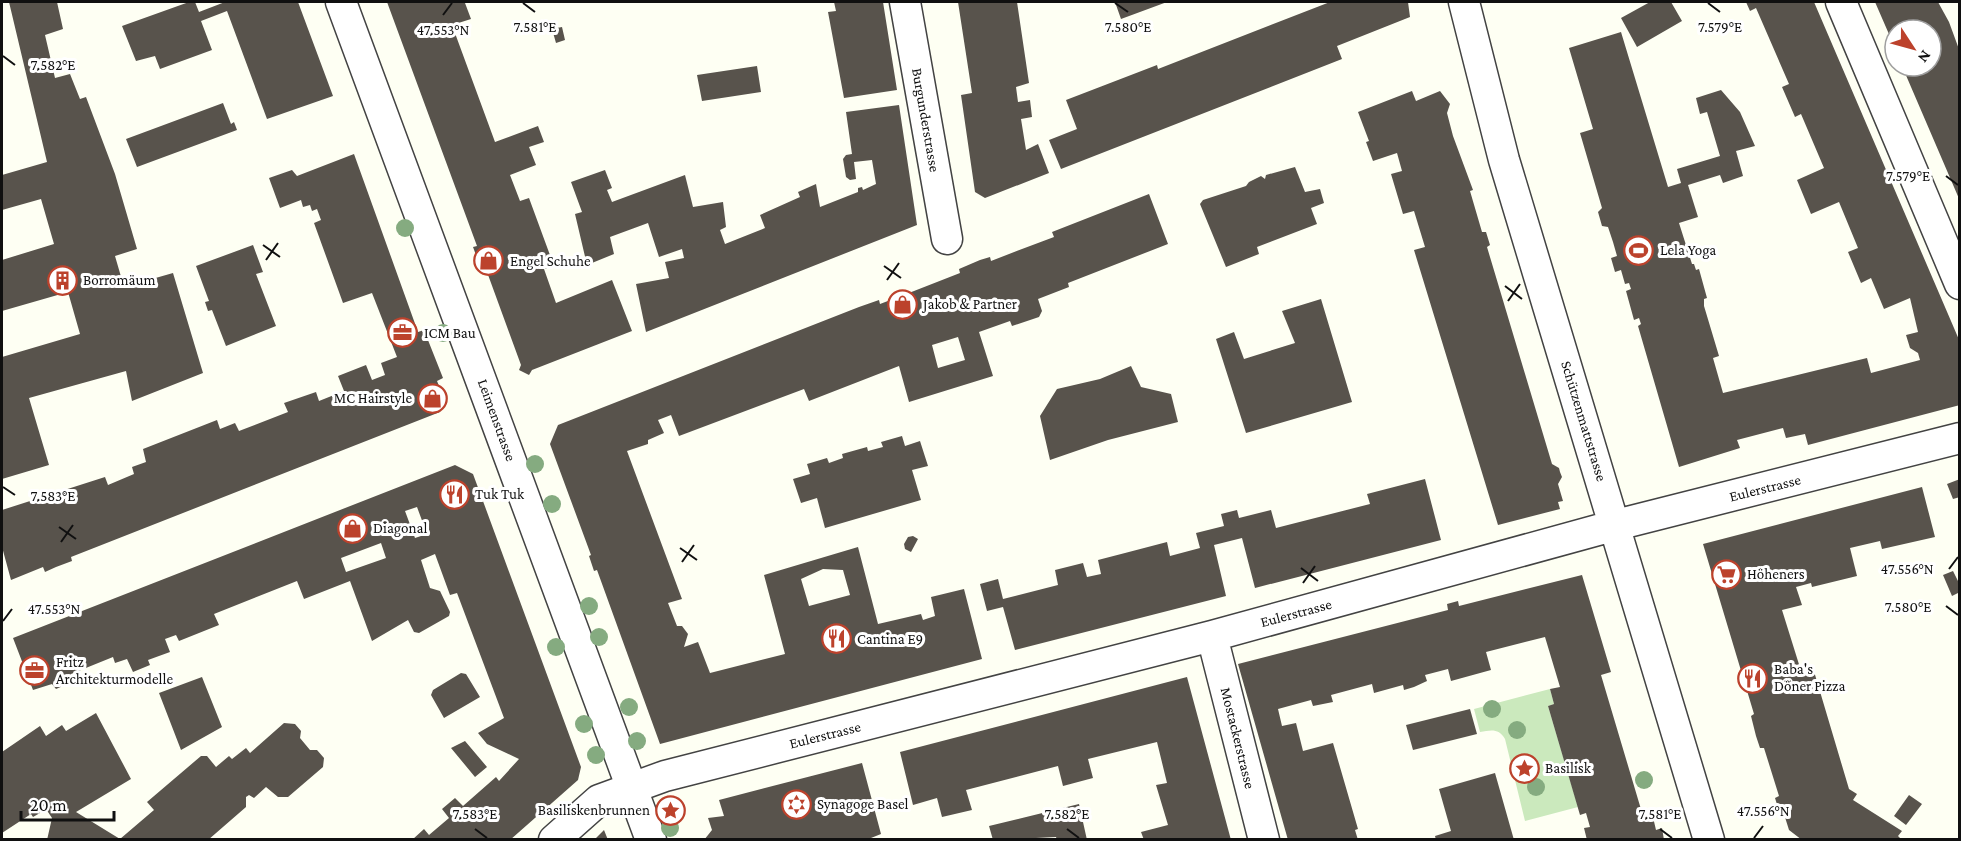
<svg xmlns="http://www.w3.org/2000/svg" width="1961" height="841" font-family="'Crimson Pro',serif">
	<rect width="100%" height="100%" fill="#fefff3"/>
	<path fill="#cbe9bd" d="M1550 689 1554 704 1548 706 1578 807 1525 821 1505 739C1499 728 1491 730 1480 732L1474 709Z"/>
	<path fill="#58534c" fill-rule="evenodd" d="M9 2H57L63 29 45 35 55 78 70 74 80 99 86 97 115 174 137 249 115 256 124 287 173 273 203 373 132 401 126 371 29 398 49 465 2 479V357L80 334 68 292 2 311V260L54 244 41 199 2 210V175L47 162Z
		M189 2H195L199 12 225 2H298L333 96 267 119 227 11 201 21 212 50 160 69 155 56 136 61 122 26Z
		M387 2 465 3 471 19 452 25 495 142 538 126 544 142 529 147 536 165 510 175 520 201 529 198 554 266 544 269 556 303 612 280 632 331 532 370 529 375 519 370 521 365 487 272 483 274 473 247 477 246Z
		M834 2H883L897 90 844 98 828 12 836 11Z
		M958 2H1017L1029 83 1016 87 1018 102 1030 100 1032 117 1021 119 1026 150 1038 144 1049 173 985 198 975 192 961 95 972 93Z
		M1115 2H1167L1121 19Z
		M1330 2H1408L1410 17 1337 46 1342 59 1061 169 1049 140 1077 129 1066 100 1157 65 1158 69Z
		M1650 2H1671L1682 21 1637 47 1621 18Z
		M1746 2H1814L1960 342V405L1808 445 1805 434 1786 438 1783 428 1737 440 1740 448 1679 467 1638 326 1641 324 1639 318 1634 320 1626 291 1631 289 1629 283 1625 284 1621 270 1615 272 1611 258 1617 256 1613 242 1608 227 1602 226 1598 212 1602 208 1580 133 1593 129 1569 48 1621 32 1668 187 1681 183 1677 169 1720 156 1707 112 1700 114 1696 98 1721 90 1740 112 1755 146 1736 151 1743 176 1723 183 1720 175 1688 185 1698 217 1679 223 1692 264H1694L1696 270 1699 269 1707 298 1704 299V306L1719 356 1713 358 1723 393 1867 358 1871 373 1920 360 1918 353 1910 348 1906 335 1918 332 1910 298 1884 309 1871 278 1861 283 1848 252 1858 248 1839 202 1811 214 1797 180 1824 168 1801 114 1795 117 1782 87 1789 84 1756 8 1750 11Z
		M1875 2H1938L1949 22 1960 52V201L1902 66H1931V30H1895V48Z
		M562 27 565 40 556 43 552 29Z
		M757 66 761 92 702 101 697 75Z
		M1412 91 1416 101 1440 91 1450 104 1447 113 1453 136 1473 190 1470 191 1482 232H1486L1490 245 1487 247 1552 464 1559 468 1560 472 1562 477 1558 484 1563 501 1558 502 1560 509 1498 525 1414 250 1425 247 1414 211 1403 214 1391 174 1402 171 1397 153 1373 161 1366 142 1369 141 1358 112Z
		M223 103 231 124 234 122 237 130 137 167 126 139Z
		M899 105 917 225 646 332 636 284 669 278 665 262 684 258 682 249 659 257 648 223 610 237 614 254 587 265 575 214 582 212 571 182 605 170 612 188 607 190 612 202 685 175 693 207 723 202 726 227 720 230 725 244 765 228 760 215 800 197 798 192 816 184 820 207 858 192V188L862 187 863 190 876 184 872 160 854 162 856 179 850 180 846 177 843 159 846 155 852 154 846 112Z
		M354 154 418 332 424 330 443 378 437 381 445 401 440 412 71 557 72 561 56 567 45 572 43 567 11 580 2 547V510L105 477 108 485 134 474 132 467 146 462 143 449 217 420 220 429 235 423 239 431 288 412 284 403 316 392 319 401 344 391 338 376 366 365 372 380 385 375 381 363 397 357 372 293 343 303 314 223 321 220 317 209 312 211 310 205 303 207 301 200 280 208 269 178 292 170 297 176Z
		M1295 167 1305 192 1320 189 1324 203 1311 208 1317 224 1257 247 1259 254 1226 267 1200 204 1203 200 1246 186 1249 182 1261 176 1265 179 1266 175Z
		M1149 194 1168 244 1068 283 1069 287 1038 299 1042 311 1039 317 1012 326 1010 321 979 332 993 376 909 402 899 366 809 401 804 389 679 436 671 415 658 420 664 433 648 440V444L627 451 682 599 668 603 677 626H682L688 634 684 647 698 642 710 673 785 654 764 575 858 547 878 624 921 614 923 620 935 616 931 597 964 589 982 659 660 744 597 570 594 571 589 556 591 555 550 444 558 425 859 307 879 300 880 304 914 291 960 273 959 269 980 260 990 257 991 261 1022 249 1054 237 1052 232ZM958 337 965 360 938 368 932 345ZM823 569 843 570 850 595 809 606 801 579Z
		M253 245 263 272 256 274 276 326 226 346 212 310 208 311 205 302 209 301 196 266Z
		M1321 299 1352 402 1246 433 1216 339 1234 332 1244 359 1295 343 1282 311Z
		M1131 366 1141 387 1171 394 1178 422 1108 440 1050 460 1040 416 1057 389 1100 379Z
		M902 436 905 446 920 441 928 466 912 470 921 500 825 528 817 498 801 503 793 479 810 474 807 464 827 458 829 463 843 458 842 454 867 447 868 451 883 447 881 442Z
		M455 465 473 474 581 767 578 780 510 840H412L424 829 429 835 449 818 442 809 455 798 463 806 496 777 499 781 519 759 487 744 478 733 504 718 457 593 450 595 435 554 421 560 430 588 440 591 450 612 449 616 419 633 414 632 408 620 372 641 350 581 304 599 297 581 214 614 219 625 179 641 176 635 165 639 170 652 148 660 150 665 133 672 127 659 115 663 113 657 71 674 72 682 56 689 52 684 33 690 13 638ZM417 507 427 534 415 538 405 511ZM381 543 386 558 346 572 341 558Z
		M1425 479 1441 540 1255 588 1242 538 1214 545 1226 596 1015 650 1003 607 987 611 980 584 998 579 1003 599 1058 585 1055 570 1083 563 1087 577 1101 574 1098 560 1125 553 1167 542 1170 556 1200 548 1196 533 1224 526 1221 514 1237 510 1239 518 1271 510 1276 528 1370 504 1367 494Z
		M1960 479V497L1953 499 1947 484Z
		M1922 487 1935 537 1882 549 1880 541 1850 548 1857 576 1812 587 1811 583 1796 587 1802 605 1782 610 1802 674 1813 668 1849 789 1857 794 1853 800 1902 831 1898 836 1902 840H1802L1789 830 1784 814H1780L1775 798 1779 796 1764 748H1760L1756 736 1751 716 1754 714 1703 544Z
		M913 536 918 539 911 552 905 549 904 544 908 537Z
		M1953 571 1960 585V592L1952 596 1943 575Z
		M1582 575 1611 672 1601 675 1643 816 1652 813 1656 830 1662 828 1664 840H1587L1584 828 1590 827 1586 813 1580 815 1548 706 1554 704 1550 689 1560 687 1545 637 1486 652 1491 670 1451 681 1448 669 1425 675 1427 681 1414 687 1404 690 1403 685 1374 693 1372 684 1331 695 1333 702 1313 706 1311 700 1278 709 1282 726 1296 723 1303 751 1333 743 1358 829 1355 830 1358 840H1288L1238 664 1448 610 1447 604 1458 601 1459 606Z
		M461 673 466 674 480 697 444 718 431 695 433 690Z
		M202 677 222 727 181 750 159 693Z
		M1187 677 1231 840H1144L1141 832 1168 825 1156 785 1167 783 1157 742 1088 759 1093 778 1063 786 1058 766 966 790 972 810 942 817 937 798 913 805 900 752Z
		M1470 709 1477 734 1413 750 1406 725Z
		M96 713 131 779 76 812 120 839 154 810 147 802 201 756H207L216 767 229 756 232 759 246 748 250 753 284 723 295 724 301 731 300 738 310 750H317L324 758 323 767 288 797H278L266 787 254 798 249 795 246 797V807L208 840H47L52 818 44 806 38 810 40 813 33 817 31 814 2 833V752L40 726 46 736 62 725 66 731Z
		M465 741 487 767 475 777 451 748Z
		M862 763 881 834 866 840H704L712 830 708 818 724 816 719 800Z
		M1495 773 1514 840H1436L1435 836 1451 831 1439 789Z
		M1909 795 1922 804 1906 825 1894 816Z
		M1079 804 1087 840H1057L1056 837 993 840 989 826Z
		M604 830 608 840H594Z"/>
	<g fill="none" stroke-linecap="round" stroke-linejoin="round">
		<defs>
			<path id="street" d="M341 2 651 840
				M905 2 947 239
				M1464 2 1504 160 1709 840
				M1841 2 1960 284
				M1212 636 1264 840
				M554 840 599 800 665 776 1212 636 1616 525 1960 438"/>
		</defs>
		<use href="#street" stroke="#434343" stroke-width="33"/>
		<use href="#street" stroke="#fff" stroke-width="30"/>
	</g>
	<g fill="#85ab80">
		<circle cx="405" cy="228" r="9"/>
		<circle cx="443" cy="333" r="9"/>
		<circle cx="535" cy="464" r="9"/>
		<circle cx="552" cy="504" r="9"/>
		<circle cx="589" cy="606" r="9"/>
		<circle cx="599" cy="637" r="9"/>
		<circle cx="556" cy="647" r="9"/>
		<circle cx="629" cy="707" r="9"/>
		<circle cx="1492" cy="709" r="9"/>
		<circle cx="584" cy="724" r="9"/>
		<circle cx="1517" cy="730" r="9"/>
		<circle cx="637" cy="741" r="9"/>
		<circle cx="596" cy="755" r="9"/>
		<circle cx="1644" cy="780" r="9"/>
		<circle cx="1536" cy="787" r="9"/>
		<circle cx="670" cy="828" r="9"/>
	</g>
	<path fill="none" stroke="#101010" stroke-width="2" d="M523 3 535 12M1115 3 1128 12M1708 3 1720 12M443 15 452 3M3 56 15 65M1946 176 1958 185M263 245 280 257M266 260 278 243M884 266 901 278M887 280 899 263M1505 286 1522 299M1508 301 1520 284M3 487 15 495M59 527 76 539M61 542 73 525M680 548 697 560M682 562 694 545M1301 568 1318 581M1949 569 1958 557M1303 583 1315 566M1946 606 1958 615M3 621 12 609M475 829 487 838M1067 829 1079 838M1660 829 1672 838M1754 838 1763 826"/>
	<defs>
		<symbol id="stadium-ring" viewBox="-11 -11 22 22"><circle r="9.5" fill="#fff" stroke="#bc422c" stroke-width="1.5"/><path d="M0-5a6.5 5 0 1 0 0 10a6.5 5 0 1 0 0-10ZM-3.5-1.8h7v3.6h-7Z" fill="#bc422c"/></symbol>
		<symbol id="shop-ring" viewBox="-11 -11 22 22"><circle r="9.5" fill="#fff" stroke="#bc422c" stroke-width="1.5"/><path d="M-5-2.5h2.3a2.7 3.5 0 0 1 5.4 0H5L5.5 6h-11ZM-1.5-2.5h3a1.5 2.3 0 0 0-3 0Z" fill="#bc422c"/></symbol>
		<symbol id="building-ring" viewBox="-11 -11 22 22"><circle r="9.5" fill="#fff" stroke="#bc422c" stroke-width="1.5"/><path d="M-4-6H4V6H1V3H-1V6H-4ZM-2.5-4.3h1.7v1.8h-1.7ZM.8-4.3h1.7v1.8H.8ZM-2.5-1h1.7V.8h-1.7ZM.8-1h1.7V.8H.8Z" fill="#bc422c"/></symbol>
		<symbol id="office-ring" viewBox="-11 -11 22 22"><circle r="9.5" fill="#fff" stroke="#bc422c" stroke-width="1.5"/><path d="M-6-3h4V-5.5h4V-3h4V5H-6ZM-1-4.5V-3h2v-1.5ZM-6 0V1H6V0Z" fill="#bc422c"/></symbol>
		<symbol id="restaurant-ring" viewBox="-11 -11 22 22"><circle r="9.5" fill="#fff" stroke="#bc422c" stroke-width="1.5"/><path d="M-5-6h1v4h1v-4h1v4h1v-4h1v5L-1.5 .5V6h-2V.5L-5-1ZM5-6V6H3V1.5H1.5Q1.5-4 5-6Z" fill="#bc422c"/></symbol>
		<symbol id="supermarket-ring" viewBox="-11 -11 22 22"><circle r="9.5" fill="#fff" stroke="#bc422c" stroke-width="1.5"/><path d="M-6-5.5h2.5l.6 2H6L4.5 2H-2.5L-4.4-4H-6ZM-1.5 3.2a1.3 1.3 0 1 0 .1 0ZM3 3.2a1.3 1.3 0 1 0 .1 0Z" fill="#bc422c"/></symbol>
		<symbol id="sight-ring" viewBox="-11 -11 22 22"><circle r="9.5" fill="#fff" stroke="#bc422c" stroke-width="1.5"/><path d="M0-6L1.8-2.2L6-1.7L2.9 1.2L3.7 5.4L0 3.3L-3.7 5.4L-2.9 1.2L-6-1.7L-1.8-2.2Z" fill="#bc422c"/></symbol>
		<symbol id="synagogue-ring" viewBox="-11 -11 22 22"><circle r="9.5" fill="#fff" stroke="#bc422c" stroke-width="1.5"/><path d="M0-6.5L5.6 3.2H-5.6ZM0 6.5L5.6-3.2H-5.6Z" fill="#bc422c"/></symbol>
	</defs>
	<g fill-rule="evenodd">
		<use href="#stadium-ring" x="1622" y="234" width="33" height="33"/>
		<use href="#shop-ring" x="472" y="244" width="33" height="33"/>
		<use href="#building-ring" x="46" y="264" width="33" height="33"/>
		<use href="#shop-ring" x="886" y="288" width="33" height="33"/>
		<use href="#office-ring" x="386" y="316" width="33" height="33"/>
		<use href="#shop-ring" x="416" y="382" width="33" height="33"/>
		<use href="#restaurant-ring" x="438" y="478" width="33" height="33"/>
		<use href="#shop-ring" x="336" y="512" width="33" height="33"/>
		<use href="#supermarket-ring" x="1710" y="558" width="33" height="33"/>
		<use href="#restaurant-ring" x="820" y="622" width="33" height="33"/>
		<use href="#office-ring" x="18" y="654" width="33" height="33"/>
		<use href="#restaurant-ring" x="1736" y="662" width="33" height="33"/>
		<use href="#sight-ring" x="1508" y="752" width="33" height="33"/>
		<use href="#synagogue-ring" x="780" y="788" width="33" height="33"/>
		<use href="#sight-ring" x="654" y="794" width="33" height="33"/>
	</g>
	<g text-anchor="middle" stroke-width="6" stroke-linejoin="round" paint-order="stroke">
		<g font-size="15" fill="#101010" stroke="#fff">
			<text transform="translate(926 120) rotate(80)" y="5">Burgunderstrasse</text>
			<text transform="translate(497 420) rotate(70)" y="5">Leimenstrasse</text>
			<text transform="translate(1584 421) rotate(73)" y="5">Schützenmattstrasse</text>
			<text transform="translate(1765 488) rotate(-14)" y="5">Eulerstrasse</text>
			<text transform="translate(1296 613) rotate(-15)" y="5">Eulerstrasse</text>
			<text transform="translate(825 735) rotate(-14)" y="5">Eulerstrasse</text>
			<text transform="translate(1238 738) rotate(76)" y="5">Mostackerstrasse</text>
		</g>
		<g font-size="15" fill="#101010" stroke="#fff" text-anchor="start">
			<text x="1660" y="255">Lela Yoga</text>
			<text x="510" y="266">Engel Schuhe</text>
			<text x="83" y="285">Borromäum</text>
			<text x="923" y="309">Jakob &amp; Partner</text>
			<text x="424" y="338">ICM Bau</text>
			<text x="412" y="403" text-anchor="end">MC Hairstyle</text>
			<text x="475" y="499">Tuk Tuk</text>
			<text x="373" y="533">Diagonal</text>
			<text x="1747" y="579">Höheners</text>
			<text x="857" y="644">Cantina E9</text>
			<text x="56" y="667">Fritz<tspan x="56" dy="17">Architekturmodelle</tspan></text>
			<text x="1774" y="674">Baba's<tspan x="1774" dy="17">Döner Pizza</tspan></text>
			<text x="1545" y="773">Basilisk</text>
			<text x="817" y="809">Synagoge Basel</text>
			<text x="650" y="815" text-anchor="end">Basiliskenbrunnen</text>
		</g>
	</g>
	<g font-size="15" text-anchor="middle" fill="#101010" stroke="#fff" stroke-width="6" stroke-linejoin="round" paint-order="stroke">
		<text x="535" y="32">7.581°E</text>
		<text x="1128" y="32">7.580°E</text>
		<text x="1720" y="32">7.579°E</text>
		<text x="443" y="35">47.553°N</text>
		<text x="53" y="70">7.582°E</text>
		<text x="1908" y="181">7.579°E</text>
		<text x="53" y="501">7.583°E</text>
		<text x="1907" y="574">47.556°N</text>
		<text x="1908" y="612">7.580°E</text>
		<text x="54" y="614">47.553°N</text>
		<text x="1763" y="816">47.556°N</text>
		<text x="475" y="819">7.583°E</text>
		<text x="1067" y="819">7.582°E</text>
		<text x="1660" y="819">7.581°E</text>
	</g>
	<rect width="1961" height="841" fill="none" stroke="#101010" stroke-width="6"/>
	<g transform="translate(1913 48) rotate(126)"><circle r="28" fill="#ffffff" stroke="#9f9f9f" stroke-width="1.5"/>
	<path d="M0-4.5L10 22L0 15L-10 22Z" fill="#bc422c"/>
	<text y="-9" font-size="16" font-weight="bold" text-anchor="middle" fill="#101010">N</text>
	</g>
	<path d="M21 811v9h93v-9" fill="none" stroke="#101010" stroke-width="3"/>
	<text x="30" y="811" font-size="18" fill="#101010" stroke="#ffffff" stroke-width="4.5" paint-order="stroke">20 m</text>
</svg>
